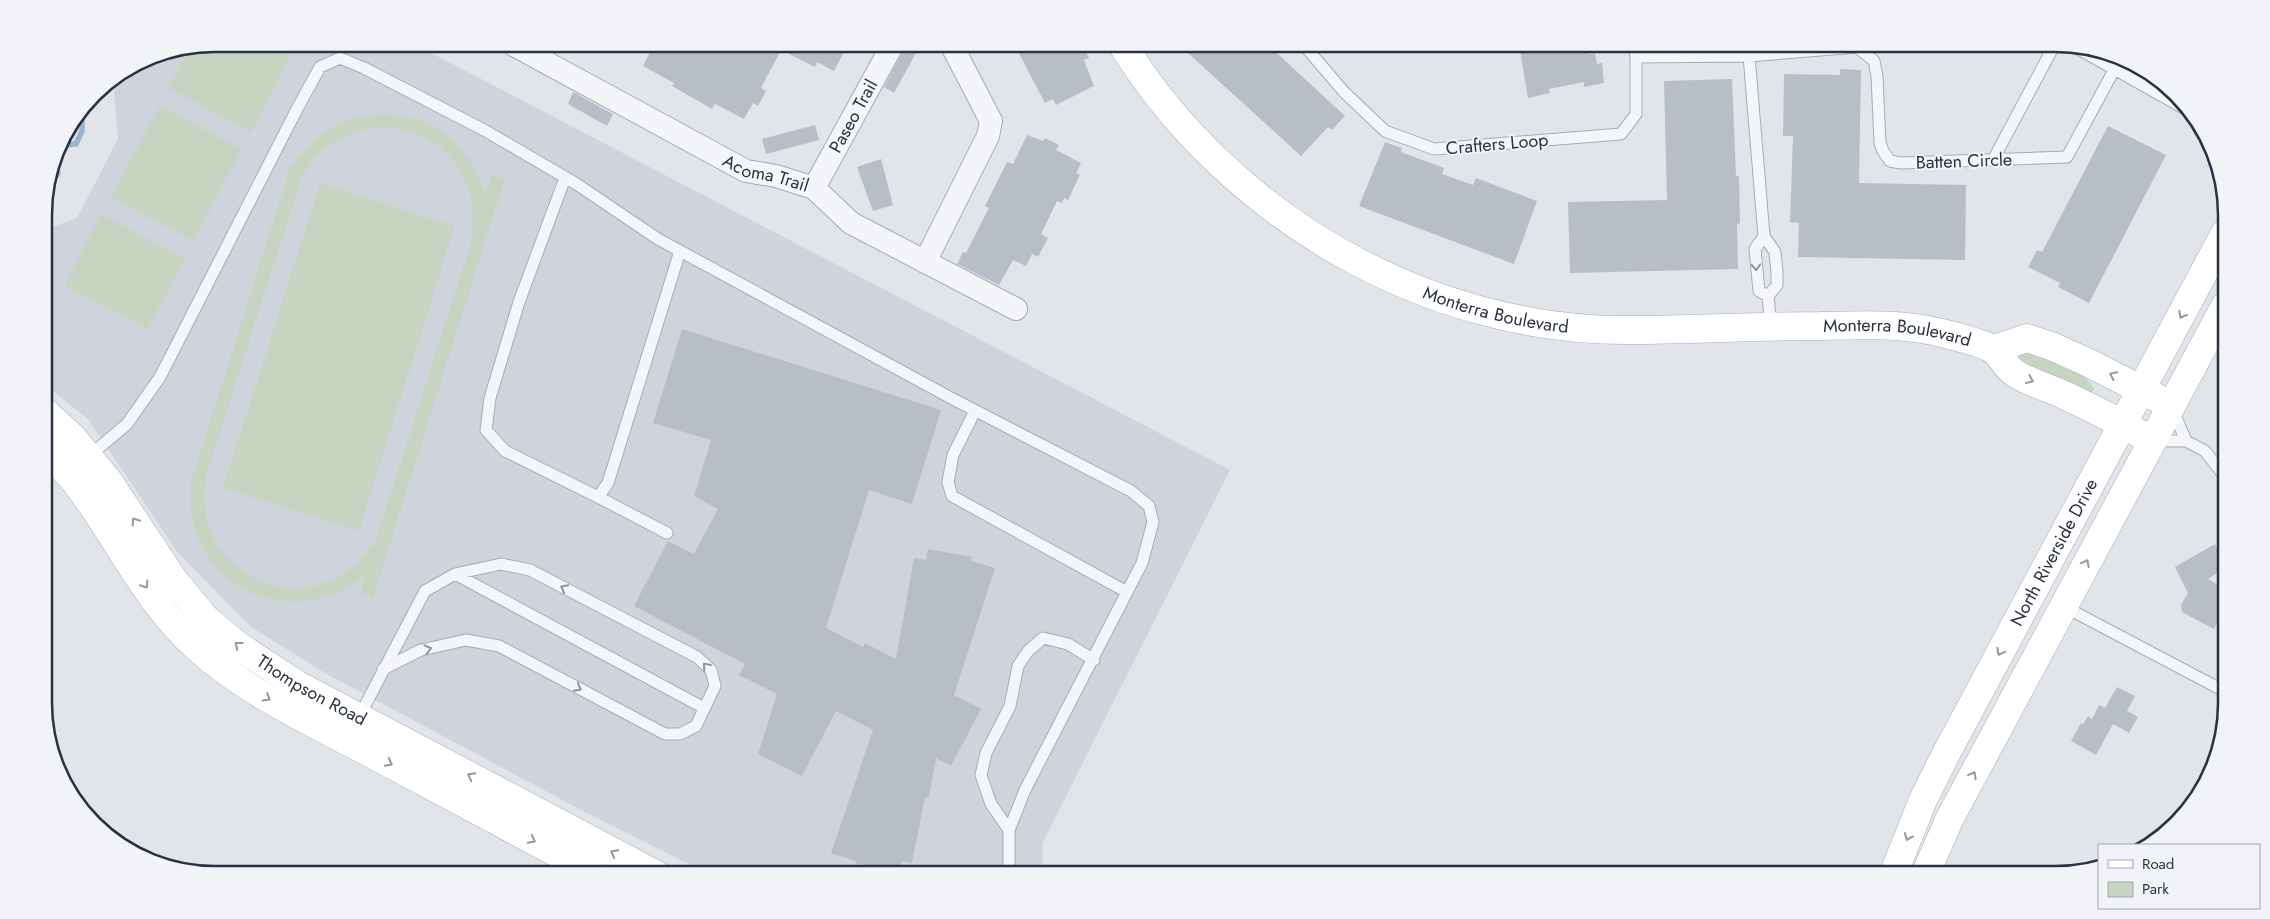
<svg xmlns="http://www.w3.org/2000/svg" width="2270" height="919" font-family="Jost,sans-serif">
	<rect width="100%" height="100%" fill="#e1e5ea"/>
	<path fill="#cfd4dc" d="M215 44H414L1230 470 1042 844 1043 875H710L583 811 325 673 251 627 178 553 88 419 45 385 44 230 77 218 118 139 113 79 150 57Z"/>
	<path fill="#c7d4c2" fill-rule="evenodd" d="M215 44H297L251 132 168 88 188 49Z
		M159 106 242 149 194 241 111 198Z
		M382 113C435 117 470 143 485 194L492 175 505 179 373 598 360 593 365 576C307 622 221 605 195 531 190 515 190 499 191 482L289 171C311 135 340 117 382 113ZM382 127C447 131 484 182 470 245L376 539C318 634 182 579 208 470L302 177C320 146 346 130 382 127Z
		M320 183 455 226 359 531 223 488Z
		M101 214 185 258 148 329 65 286Z
		M2022 350C2040 351 2088 371 2094 389L2092 392H2085L2021 364 2019 358Z"/>
	<g fill="none" stroke-linecap="round" stroke-linejoin="round">
		<path stroke="#9bb3cb" stroke-width="5.5" d="M60 145 76 144 82 131V113
			M47 191 58 173 56 160"/>
	</g>
	<path fill="#b8bec7" d="M654 44H729L739 50 743 44H848L834 71 817 62 815 67 781 50 761 88 766 91 758 106 753 103 744 119 715 104 712 109 672 86 674 83 643 66Z
		M1014 44H1082L1089 58 1084 60 1094 86 1056 105 1053 99 1045 103Z
		M1178 44H1267L1345 116 1332 130 1328 127 1301 156Z
		M1519 44H1588L1590 54 1595 53 1597 64 1602 63 1604 83 1584 87V82L1549 89 1550 93 1528 98Z
		M905 47 916 53 894 93 884 87Z
		M1840 69 1861 70 1859 183 1966 185 1965 260 1798 257 1799 223 1790 222 1793 136H1783L1784 74 1840 75Z
		M1732 79 1736 176H1739L1740 223 1737 224 1738 269 1570 273 1568 202 1667 200 1664 81Z
		M573 92 613 114 607 126 568 104Z
		M815 125 819 140 766 154 762 139Z
		M2108 126 2166 155 2089 303 2058 287 2060 283 2028 267 2037 250 2042 252Z
		M1027 135 1043 141 1045 138 1059 145 1056 150 1081 163 1076 173 1080 175 1068 200 1064 198 1062 203 1057 201 1041 234 1048 238 1038 257 1032 254 1026 266 1013 260 999 285 957 264 963 252 966 253 989 208 985 206 1007 162 1013 164Z
		M1385 142 1402 148 1401 152 1444 168 1442 174 1473 185 1476 178 1537 201 1514 264 1359 206Z
		M881 159 893 205 873 211 857 167Z
		M682 329 941 410 912 504 869 490 826 628 863 647 865 643 896 659 914 558 926 560 928 549 972 557 971 561 995 568 954 695 981 709 951 766 936 758 929 797H925L912 863 902 861 899 872 855 863 856 861 831 853 873 730 836 711 802 776 758 754 777 694 739 675 745 664 634 606 668 541 694 554 718 509 694 496 711 440 653 423Z
		M2215 544 2226 567 2208 579 2226 589V606L2214 629 2182 612 2181 605 2188 593 2175 567Z
		M2117 687 2135 696 2127 711 2138 717 2129 733 2113 724 2096 755 2071 741 2081 723 2083 724 2088 716 2092 719 2099 705 2105 708Z"/>
	<g fill="none" stroke-linecap="round" stroke-linejoin="round">
		<defs>
			<path id="lane" d="M1303 44 1344 92 1385 131 1434 149 1621 134 1636 114V57L1634 44
				M1857 47 1874 61 1877 76 1880 143 1883 151 1890 161 1901 163 2067 157 2120 59
				M2075 47 2189 111
				M1749 56 1764 236 1775 252 1777 272V285L1768 296 1771 326
				M1636 57 1749 56 1857 47
				M1993 160 2055 44
				M565 178 519 302 490 398 486 430 505 451 598 497 608 483 680 251
				M1764 236 1755 249 1759 291 1768 296
				M2172 408 2186 441
				M975 411 953 455 948 482 952 496 1127 592
				M2153 441H2186L2205 451 2226 478
				M88 457 127 424 160 377 297 109 320 67 340 58 364 68 484 130 575 183 658 239 951 398 1131 491 1149 506 1153 522 1142 563 1025 790 1009 830V875
				M598 497 667 533
				M455 574 704 708
				M2063 606 2226 692
				M359 717 425 591 455 574 501 564 530 570 697 657 711 670 715 686 696 726 680 734H665L499 646 466 640 421 650 383 669
				M1009 830 991 804 981 775 986 753 1010 706 1018 666 1028 651 1043 638 1068 644 1094 660"/>
			<g id="street">
				<path id="s1" d="M512 44 746 171 776 176 814 188 851 223 1016 309"/>
				<path id="s2" d="M814 188 893 44"/>
				<path d="M925 262 988 136 991 121 951 44"/>
			</g>
			<g id="secondary">
				<path id="s3" d="M1122 44C1228 215 1425 331 1628 330 1692 330 1756 326 1820 326 1862 325 1902 323 1942 333 1956 337 1981 342 1992 349 2002 355 2006 369 2016 374 2031 383 2049 388 2064 395 2094 409 2124 424 2152 441"/>
				<path d="M1994 349 2027 338 2051 346 2089 363 2157 398"/>
				<path id="s4" d="M45 412 72 437 109 482 173 579 205 618 237 645 296 684 657 875"/>
				<path d="M45 449C103 503 130 581 186 637 237 688 305 719 368 752 445 793 521 834 598 875"/>
				<path id="s5" d="M1893 875 1923 800 1948 750 2225 233"/>
				<path d="M1925 875 1950 818 2225 306"/>
			</g>
		</defs>
		<use href="#lane" stroke="#a6acb4" stroke-width="13"/>
		<use href="#street" stroke="#a6acb4" stroke-width="24"/>
		<use href="#secondary" stroke="#a6acb4" stroke-width="29"/>
		<use href="#lane" stroke="#f4f5f8" stroke-width="11"/>
		<use href="#street" stroke="#f4f5f8" stroke-width="22"/>
		<use href="#secondary" stroke="#fff" stroke-width="28"/>
	</g>
	<defs><path id="oneway-chevron" d="M-2-3.5L2.5 0L-2 3.5" fill="none" stroke-width="1.6" stroke-linecap="round" stroke-linejoin="round" transform="scale(1.25)"/></defs>
	<g stroke="#8e949d">
		<use href="#oneway-chevron" transform="translate(1756 267) rotate(87)"/>
		<use href="#oneway-chevron" transform="translate(564 588) rotate(-152)"/>
		<use href="#oneway-chevron" transform="translate(428 649) rotate(-14)"/>
		<use href="#oneway-chevron" transform="translate(706 666) rotate(-131)"/>
		<use href="#oneway-chevron" transform="translate(578 688) rotate(28)"/>
	</g>
	<g stroke="#9498a0">
		<use href="#oneway-chevron" transform="translate(2182 315) rotate(118)"/>
		<use href="#oneway-chevron" transform="translate(2113 375) rotate(-154)"/>
		<use href="#oneway-chevron" transform="translate(2030 380) rotate(22)"/>
		<use href="#oneway-chevron" transform="translate(135 521) rotate(-123)"/>
		<use href="#oneway-chevron" transform="translate(2086 563) rotate(-62)"/>
		<use href="#oneway-chevron" transform="translate(145 585) rotate(57)"/>
		<use href="#oneway-chevron" transform="translate(238 645) rotate(-142)"/>
		<use href="#oneway-chevron" transform="translate(2000 652) rotate(118)"/>
		<use href="#oneway-chevron" transform="translate(267 698) rotate(31)"/>
		<use href="#oneway-chevron" transform="translate(389 763) rotate(28)"/>
		<use href="#oneway-chevron" transform="translate(1973 775) rotate(-62)"/>
		<use href="#oneway-chevron" transform="translate(471 776) rotate(-152)"/>
		<use href="#oneway-chevron" transform="translate(1908 837) rotate(112)"/>
		<use href="#oneway-chevron" transform="translate(532 840) rotate(28)"/>
		<use href="#oneway-chevron" transform="translate(614 853) rotate(-152)"/>
	</g>
	<g text-anchor="middle" stroke-width="4" stroke-linejoin="round" paint-order="stroke">
		<g font-size="18" fill="#293242" stroke="#f1f3f7">
			<text dy="6" stroke="none"><textPath href="#s2" startOffset="82">Paseo Trail</textPath></text>
			<text transform="translate(1497 144) rotate(-5)" y="6">Crafters Loop</text>
			<text transform="translate(1964 161) rotate(-2)" y="6">Batten Circle</text>
			<text dy="6" stroke="none"><textPath href="#s1" startOffset="286">Acoma Trail</textPath></text>
			<text dy="6" stroke="none"><textPath href="#s3" startOffset="472">Monterra Boulevard</textPath></text>
			<text dy="6" stroke="none"><textPath href="#s3" startOffset="876">Monterra Boulevard</textPath></text>
			<text dy="6" stroke="none"><textPath href="#s5" startOffset="361">North Riverside Drive</textPath></text>
			<text dy="6" stroke="none"><textPath href="#s4" startOffset="391">Thompson Road</textPath></text>
		</g>
	</g>
	<path d="M0 0H2270V919H0ZM215 52H2055A163 163 0 0 1 2218 215V703A163 163 0 0 1 2055 866H215A163 163 0 0 1 52 703V215A163 163 0 0 1 215 52Z" fill="#f1f3f7" fill-rule="evenodd"/>
	<path fill="none" stroke="#293242" stroke-width="2.5" d="M215 52H2055A163 163 0 0 1 2218 215V703A163 163 0 0 1 2055 866H215A163 163 0 0 1 52 703V215A163 163 0 0 1 215 52Z"/>
	<rect x="2098" y="844" width="162" height="65" fill="#f1f3f7" stroke="#a1a6af"/>
	<rect x="2108" y="860" width="25" height="8" fill="#ffffff" stroke="#a1a6af"/>
	<text x="2142" y="869" font-size="15" fill="#293242">Road</text>
	<rect x="2108" y="882" width="25" height="15" fill="#c7d4c2" stroke="#a1a6af"/>
	<text x="2142" y="894" font-size="15" fill="#293242">Park</text>
</svg>
